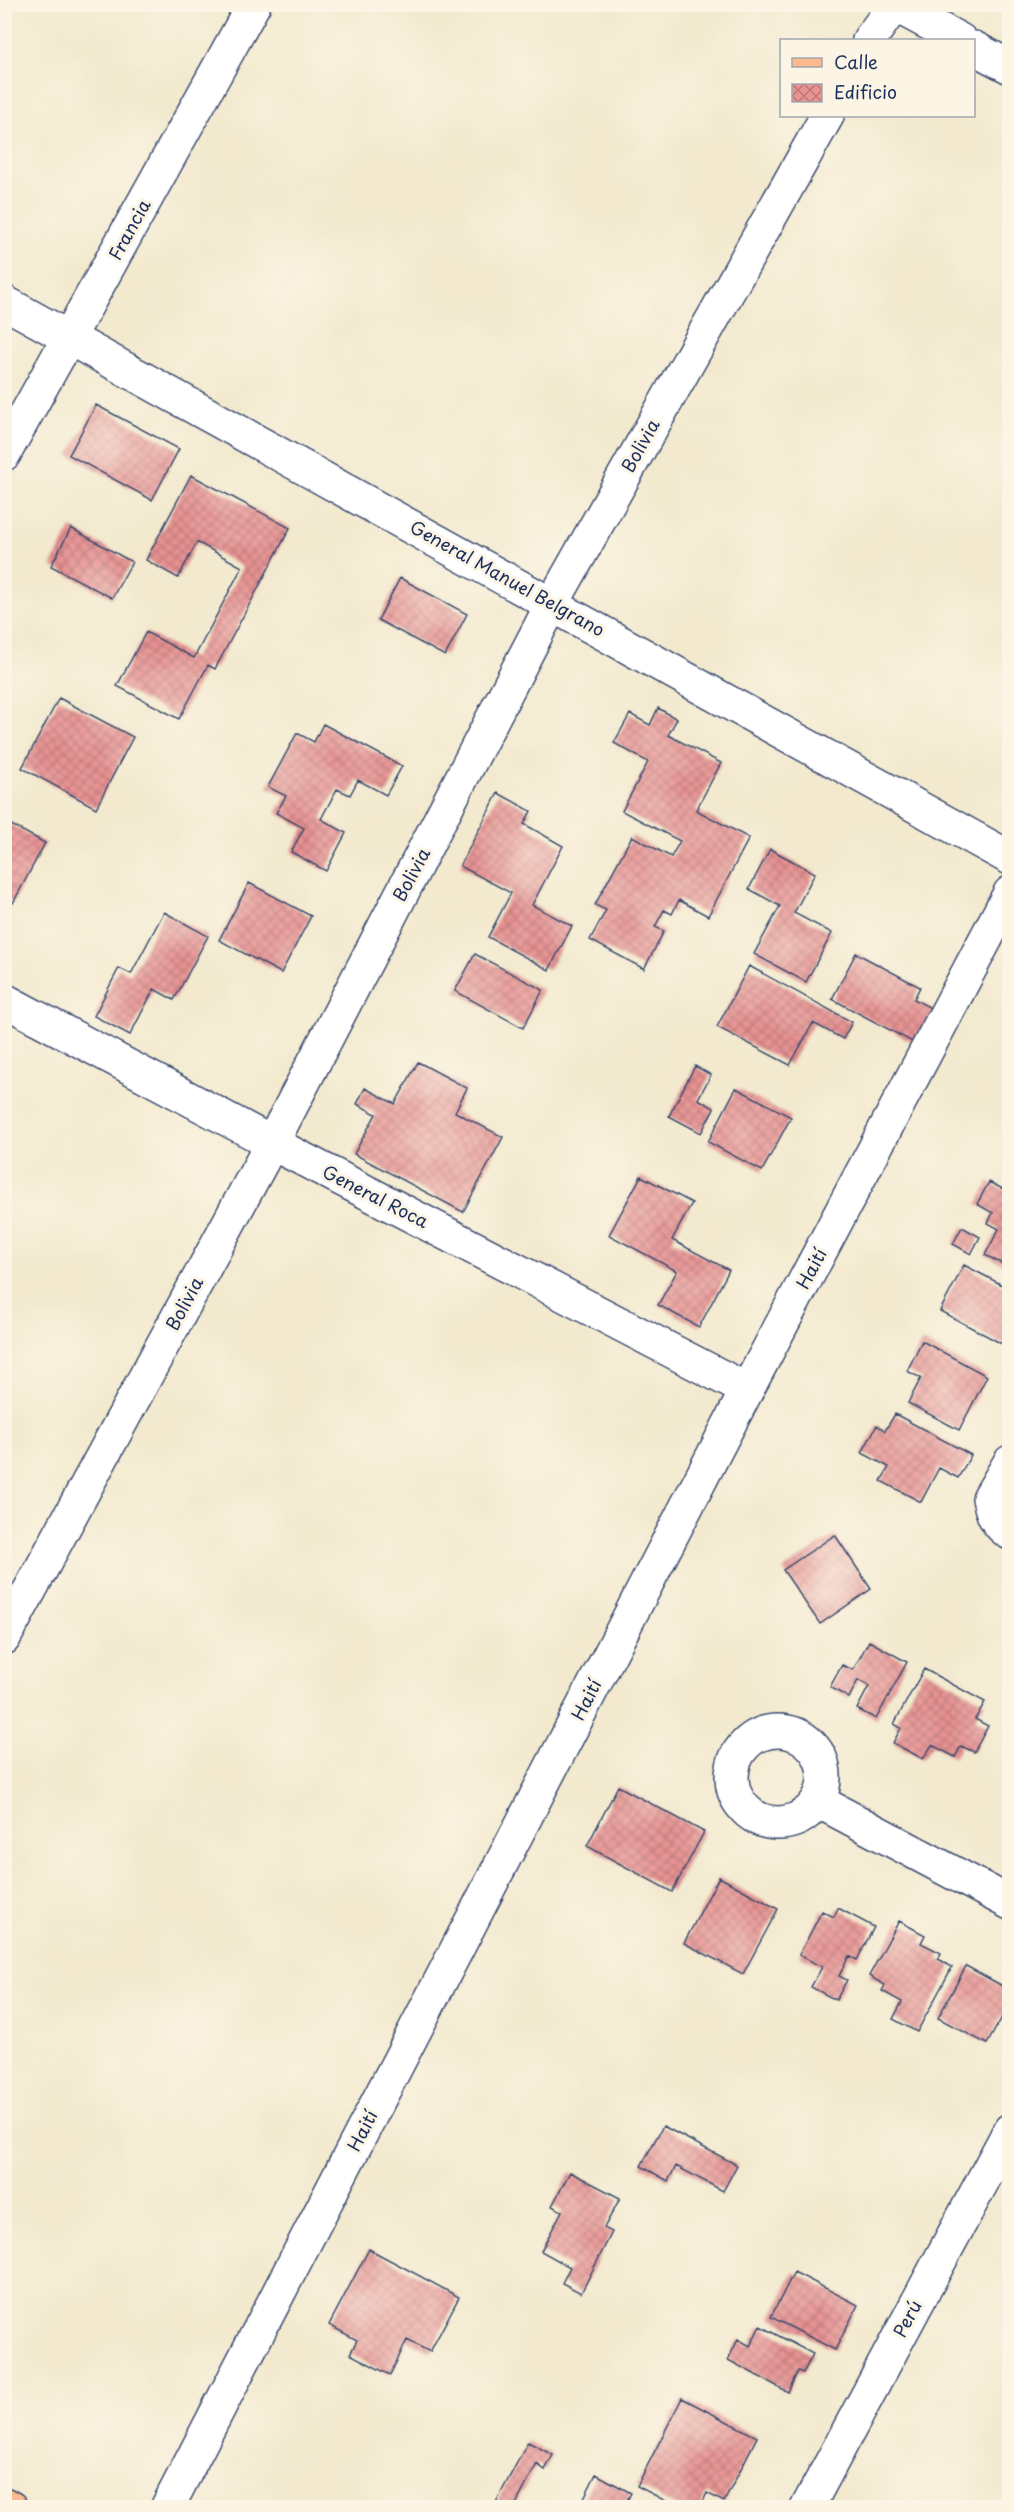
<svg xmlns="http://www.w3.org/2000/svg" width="1014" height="2512" font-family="'Playpen Sans',sans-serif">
	<defs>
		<pattern id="building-cross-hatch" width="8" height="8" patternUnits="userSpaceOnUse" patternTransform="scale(1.5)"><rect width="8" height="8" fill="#e89292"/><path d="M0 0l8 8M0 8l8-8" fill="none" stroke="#bb787a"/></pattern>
	</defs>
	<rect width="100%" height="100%" fill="#fcf5e5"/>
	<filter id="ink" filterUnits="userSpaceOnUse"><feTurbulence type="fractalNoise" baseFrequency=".0167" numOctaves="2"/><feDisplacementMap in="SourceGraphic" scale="12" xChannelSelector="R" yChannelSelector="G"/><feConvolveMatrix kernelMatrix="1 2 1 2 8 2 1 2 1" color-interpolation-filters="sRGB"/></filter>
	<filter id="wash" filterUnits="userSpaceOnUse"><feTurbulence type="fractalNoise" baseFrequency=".008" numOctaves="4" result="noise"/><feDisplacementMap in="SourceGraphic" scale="24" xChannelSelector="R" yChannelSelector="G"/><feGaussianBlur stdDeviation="1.35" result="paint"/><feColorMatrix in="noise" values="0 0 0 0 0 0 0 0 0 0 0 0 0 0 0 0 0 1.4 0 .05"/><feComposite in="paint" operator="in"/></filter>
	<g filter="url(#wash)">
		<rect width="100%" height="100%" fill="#f2e9ce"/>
		<g id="blocks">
			<path fill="url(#building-cross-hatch)" d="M96 405 179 449 152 500 69 455Z
				M191 475 290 528 215 669 208 665 179 719 117 686 146 632 194 658 242 567 197 542 178 578 146 560Z
				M71 528 132 562 112 598 51 566Z
				M400 578 467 614 445 656 378 620Z
				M59 698 133 737 96 808 22 768Z
				M658 708 677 719 668 735 721 763 696 810 749 838 708 916 679 900 672 914 664 910 655 927 664 931 644 969 590 940 606 910 595 905 632 836 671 857 680 841 622 811 648 762 614 743 630 714 650 725Z
				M323 724 402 766 386 795 358 780 350 795 337 789 321 819 346 833 326 871 291 852 304 828 276 813 286 796 268 787 297 733 314 742Z
				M498 793 531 811 524 824 563 846 532 905 572 926 549 970 488 937 511 893 460 866Z
				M6 822 45 843 13 903 4 898Z
				M770 849 815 873 794 913 832 933 806 982 754 954 780 906 749 889Z
				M249 883 311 916 281 973 219 940Z
				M164 912 208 936 174 1000 154 989 130 1035 94 1016 119 968 131 974Z
				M856 953 920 987 914 999 936 1011 918 1045 832 999Z
				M475 954 543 990 523 1028 455 991Z
				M749 966 852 1022 843 1039 813 1023 790 1065 717 1027Z
				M418 1062 467 1088 455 1112 503 1137 463 1212 354 1154 376 1114 357 1104 365 1088 395 1104Z
				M695 1066 711 1075 698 1099 714 1108 701 1133 669 1116Z
				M736 1088 791 1117 762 1171 708 1142Z
				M641 1176 692 1203 672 1240 729 1270 699 1327 658 1305 677 1271 609 1235Z
				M1010 1180V1268L985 1255 999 1229 988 1223 993 1213 977 1204 989 1182 1005 1190Z
				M962 1227 980 1237 971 1254 953 1244Z
				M964 1265 1010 1289V1342L1007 1341 1004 1345 940 1311Z
				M922 1341 987 1376 959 1430 908 1403 921 1378 907 1371Z
				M895 1414 971 1455 958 1478 939 1468 921 1502 881 1481 889 1467 862 1453 877 1425 885 1431Z
				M835 1535 871 1589 820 1624 783 1570Z
				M869 1641 907 1662 876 1719 857 1709 869 1686 858 1680 849 1698 830 1687 842 1665 853 1670Z
				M924 1669 985 1702 975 1719 988 1726 974 1752 961 1746 955 1757 932 1745 923 1759 893 1743 901 1728 894 1724Z
				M618 1786 704 1832 672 1892 587 1846Z
				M719 1877 778 1909 743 1974 684 1943Z
				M838 1908 874 1927 857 1960 849 1956 839 1976 847 1980 836 2000 811 1987 822 1967 799 1955 822 1911 834 1917Z
				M899 1921 925 1935 921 1943 941 1953 938 1959 952 1967 917 2032 893 2019 902 2002 882 1991 885 1985 869 1976Z
				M966 1966 1010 1990V2003L987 2044 938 2018Z
				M663 2126 737 2165 723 2191 676 2166 668 2181 641 2166Z
				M570 2172 620 2198 604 2228 612 2232 581 2293 562 2283 570 2267 541 2251 562 2211 552 2206Z
				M369 2249 459 2297 430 2352 407 2340 390 2375 350 2354 357 2340 329 2325Z
				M794 2272 858 2305 835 2350 771 2317Z
				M760 2326 813 2354 803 2373 798 2371 788 2392 728 2360 738 2339 750 2346Z
				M682 2398 757 2437 724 2502 707 2493 700 2508H679L637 2486Z
				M528 2442 553 2455 545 2470 537 2464 514 2508H493Z
				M596 2474 631 2493 623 2508H579Z"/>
		</g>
	</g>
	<g filter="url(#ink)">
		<use href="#blocks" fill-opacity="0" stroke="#3b4b6f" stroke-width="1.5"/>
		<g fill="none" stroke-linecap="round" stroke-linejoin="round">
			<defs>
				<path id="minor" d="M893 4 960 40
					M869 40 895 4
					M974 48 1010 67
					M4 302 1010 858
					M4 454 254 4
					M4 1000 272 1143 747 1390
					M1010 1462 989 1498C992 1513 996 1525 1010 1533
					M4 1638 272 1143 552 604 827 116
					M732 1777a46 46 0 1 1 92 0a46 46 0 1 1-92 0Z
					M818 1801 1010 1903
					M167 2508 747 1390 1010 893
					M807 2508 1010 2130"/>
				<path id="major" d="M4 2504 11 2508"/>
			</defs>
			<use href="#minor" stroke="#3b4b6f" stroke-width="36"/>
			<use href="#major" stroke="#3b4b6f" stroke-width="36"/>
			<use href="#minor" stroke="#fff" stroke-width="33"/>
			<use href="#major" stroke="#fcba8e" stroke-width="33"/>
		</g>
	</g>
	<g text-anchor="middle" stroke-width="6" stroke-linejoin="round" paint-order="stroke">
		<g font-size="18" fill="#1b2f5e" stroke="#fcf5e5">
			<text transform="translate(130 230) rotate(-61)" y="6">Francia</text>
			<text transform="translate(641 446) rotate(-61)" y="6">Bolivia</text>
			<text transform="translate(507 579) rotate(29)" y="6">General Manuel Belgrano</text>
			<text transform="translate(412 875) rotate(-62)" y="6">Bolivia</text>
			<text transform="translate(375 1197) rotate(27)" y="6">General Roca</text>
			<text transform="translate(812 1269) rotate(-62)" y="6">Haití</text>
			<text transform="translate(185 1304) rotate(-62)" y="6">Bolivia</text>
			<text transform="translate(587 1700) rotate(-63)" y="6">Haití</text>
			<text transform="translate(363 2131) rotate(-63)" y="6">Haití</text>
			<text transform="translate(908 2319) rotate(-62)" y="6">Perú</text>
		</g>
	</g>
	<rect width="1014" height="2512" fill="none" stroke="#fcf5e5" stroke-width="24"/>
	<rect x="780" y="39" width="195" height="78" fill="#fcf5e5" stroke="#a2a6af" stroke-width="1.5"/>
	<rect x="792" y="58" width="30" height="9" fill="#fcba8e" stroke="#a2a6af" stroke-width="1.5"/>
	<text x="834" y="69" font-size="18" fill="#1b2f5e">Calle</text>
	<rect x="792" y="84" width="30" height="18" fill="url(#building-cross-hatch)" stroke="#a2a6af" stroke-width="1.5"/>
	<text x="834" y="99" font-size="18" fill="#1b2f5e">Edificio</text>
</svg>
